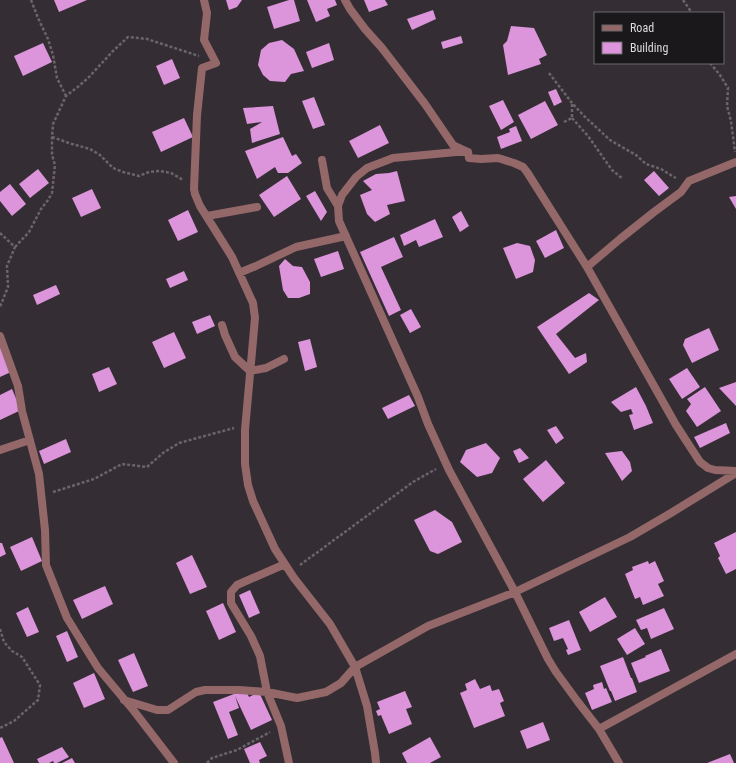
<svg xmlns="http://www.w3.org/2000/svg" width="736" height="763" font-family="'Roboto Condensed',sans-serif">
	<rect width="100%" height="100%" fill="#342e34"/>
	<path fill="#dc94da" d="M54 0H87L59 12Z
		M226 0H242L237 7 229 10Z
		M289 0H294L300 21 274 29 267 7Z
		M307 0H335L337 5 327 9 330 16 316 22Z
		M364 0H385L388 5 369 12Z
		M433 10 436 19 412 30 407 19Z
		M511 26 534 28 547 55 539 59 541 64 508 75 503 45 507 41Z
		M461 36 463 43 443 49 441 42Z
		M282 40 294 49 304 71 291 74 285 82 270 81 263 75 258 65 261 50 269 43Z
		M43 43 52 62 23 76 14 56Z
		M329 43 334 60 312 68 306 52Z
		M172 59 180 78 164 85 156 66Z
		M556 89 562 102 554 106 548 92Z
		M314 97 325 125 313 129 302 101Z
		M503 100 514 122 501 130 489 106Z
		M545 101 558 125 531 139 518 115Z
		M273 106 280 134 252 143 250 129 262 122 247 124 243 108Z
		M184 118 193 137 161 152 152 132Z
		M380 125 389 143 358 158 349 141Z
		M516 126 522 141 501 149 497 137 510 132 509 129Z
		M283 137 292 156 296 154 302 163 288 173H278L275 167 257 179 245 151Z
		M38 169 49 183 30 198 19 184Z
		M397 171 405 201 387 205 390 214 375 222 367 214 360 195 372 190 363 181 376 174 389 173Z
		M654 171 669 188 659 196 644 180Z
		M287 176 301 199 274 217 259 195Z
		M10 184 26 204 12 216 0 201V192Z
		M92 189 101 208 81 217 72 198Z
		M315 191 327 212 321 221 306 196Z
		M736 196V209L729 197Z
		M188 210 198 232 178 241 168 220Z
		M461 211 469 226 460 232 452 217Z
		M435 219 443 237 419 247 416 240 404 246 400 235Z
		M556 230 564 248 545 258 536 241Z
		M394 237 403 257 381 267 401 310 389 316 360 252Z
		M517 243 530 246 535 260 533 272 516 279 503 248Z
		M338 251 344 269 321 277 314 259Z
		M285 259 293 266 302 267 310 282V294L299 298H288L283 290 279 266Z
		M184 271 188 280 170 288 166 279Z
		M56 285 60 294 37 305 33 295Z
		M589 293 599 300 556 334 575 358 586 353 587 362 569 374 537 327Z
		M411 309 421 327 410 333 400 315Z
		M210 315 215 326 197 334 192 322Z
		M709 328 719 350 692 363 683 345 685 339Z
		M174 332 186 358 164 368 152 342Z
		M310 339 317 367 305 371 298 342Z
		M0 346 11 372 0 377Z
		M109 367 117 384 99 392 92 374Z
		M687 368 700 387 682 399 669 379Z
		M736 382V406L719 388Z
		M636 387 646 406 653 423 634 430 629 415 633 414 631 409 621 412 611 402Z
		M705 387 721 411 697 427 686 411 691 404 687 399Z
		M12 389 21 410 0 420V395Z
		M409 395 415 406 388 419 382 408Z
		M726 423 730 433 700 448 694 437Z
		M556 426 564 438 556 444 547 430Z
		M66 439 71 452 44 464 39 451Z
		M486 443 500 458 492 473 477 477 460 462 466 450Z
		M520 448 529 458 519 463 513 451Z
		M622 451 630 462 632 471 622 481 605 453Z
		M546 460 565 483 543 502 523 479Z
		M435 510 452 522 462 542 438 554 430 551 414 520Z
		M736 532V569L726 574 718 558 720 556 714 543Z
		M32 537 42 561 21 571 10 547Z
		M0 543H2L6 554 0 557Z
		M192 555 207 587 190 594 176 563Z
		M648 561 649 564 655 561 664 581 658 584 664 596 643 605 640 597 635 599 625 574 633 570 632 567Z
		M105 586 113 604 82 619 73 600Z
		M250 590 260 613 249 618 239 595Z
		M605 597 617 617 590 632 579 612Z
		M223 603 236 632 219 640 206 611Z
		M28 607 39 632 27 637 16 613Z
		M664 608 674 629 651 639 647 628 641 630 636 620Z
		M569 620 581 650 568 655 566 650 568 649 563 638 554 641 549 628Z
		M635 628 645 644 627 655 617 639Z
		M67 631 78 657 67 662 56 636Z
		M661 649 670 671 639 683 631 663 646 657 645 656Z
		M134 653 148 686 133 692 118 660Z
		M623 657 631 678H632L637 692 615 701 611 691H610L600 666Z
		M94 673 105 699 84 708 73 683Z
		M475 679 480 689 490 685 492 691 499 689 504 701 500 703 505 716 474 728 460 693 467 690 465 684Z
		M602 682 604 689 606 688 612 702 592 710 585 693 594 689 593 685Z
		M245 689 249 697 259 692 272 720 251 730 235 696 239 708 229 712 238 735 228 739 213 702 234 694Z
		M405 691 412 707 406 709 412 724 389 734 381 715 378 716 376 711 380 709 377 702Z
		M543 722 550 740 527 749 520 731Z
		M2 737 14 763H0V738Z
		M430 737 441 757 430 763H407L402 753Z
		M260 742 267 756 259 760 260 763H250L244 749Z
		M62 747 69 757 57 763H54L53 761 49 763H39L37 759Z
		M730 754 734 763H707Z
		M72 758 75 763H62Z"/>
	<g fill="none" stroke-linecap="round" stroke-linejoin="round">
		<path stroke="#6a656a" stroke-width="2.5" stroke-dasharray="3 2" stroke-linecap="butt" d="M31 0 38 18 48 39 53 55 57 78 66 96
			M683 0 692 13
			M710 63 720 75 728 88 727 106 731 121 735 152
			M549 73 572 103 584 116 610 140 636 155 646 164 661 169 674 177 676 178
			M572 118 588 136 612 170 623 179
			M564 122 572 118V103
			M52 137 72 144 90 149 100 155 113 168 123 172 139 176 149 172 160 171 171 173 183 180
			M0 233 15 247 7 266 8 287 0 307
			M15 247 29 232 41 209 48 200 52 193 55 165 52 155V137L53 124 66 96 79 86 89 77 113 51 128 37 147 39 199 56
			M53 492 94 479 122 464 147 467 163 453 179 443 234 428
			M300 565 413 482 436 469
			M0 629 4 642 12 651 22 657 40 685 38 700 14 721 0 728
			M207 763 212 758 237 750 270 732"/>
		<path stroke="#946869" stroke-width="8" d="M204 0 207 13 204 40 216 63 202 68 197 115 194 189 195 194 200 206 232 257 253 303 255 318 245 430V464L248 485 253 501 275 549 294 578 330 624 355 667 367 706 375 753 376 763
			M345 0 350 9 365 29 382 48 425 104 453 145 468 152 469 158 481 159 498 158 514 163 523 167 527 172 587 267 676 425 700 462 708 468 715 470 736 471
			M468 152H456L393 158 367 168 356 177 342 195 338 206 339 221 418 397 428 424 449 470 515 592 548 659 556 672 578 702 599 729 619 763
			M322 160 327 188 338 206
			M207 216 257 207
			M587 267 620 239 654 212 681 192 689 181 736 162
			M239 273 256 266 296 247 346 236
			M222 325 225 335 235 357 250 371 266 368 284 359
			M0 336 18 386 22 411 39 474 45 530 46 565 67 618 98 668 134 711 174 763
			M0 450 30 440
			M285 564 237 585 231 592V603L251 636 260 656 267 692 281 726 289 763
			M124 700 157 710H168L196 692 205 690H239L267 692 297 698 326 692 341 683 355 667 428 626 515 592 630 537 671 513 736 473
			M599 729 736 654"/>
	</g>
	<rect x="594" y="12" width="130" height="52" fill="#1a181a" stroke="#686668"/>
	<rect x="602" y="25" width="20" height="6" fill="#946869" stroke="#686668"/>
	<text x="630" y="32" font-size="12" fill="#dedadd">Road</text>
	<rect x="602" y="42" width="20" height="12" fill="#dc94da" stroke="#686668"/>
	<text x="630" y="52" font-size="12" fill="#dedadd">Building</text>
</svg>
